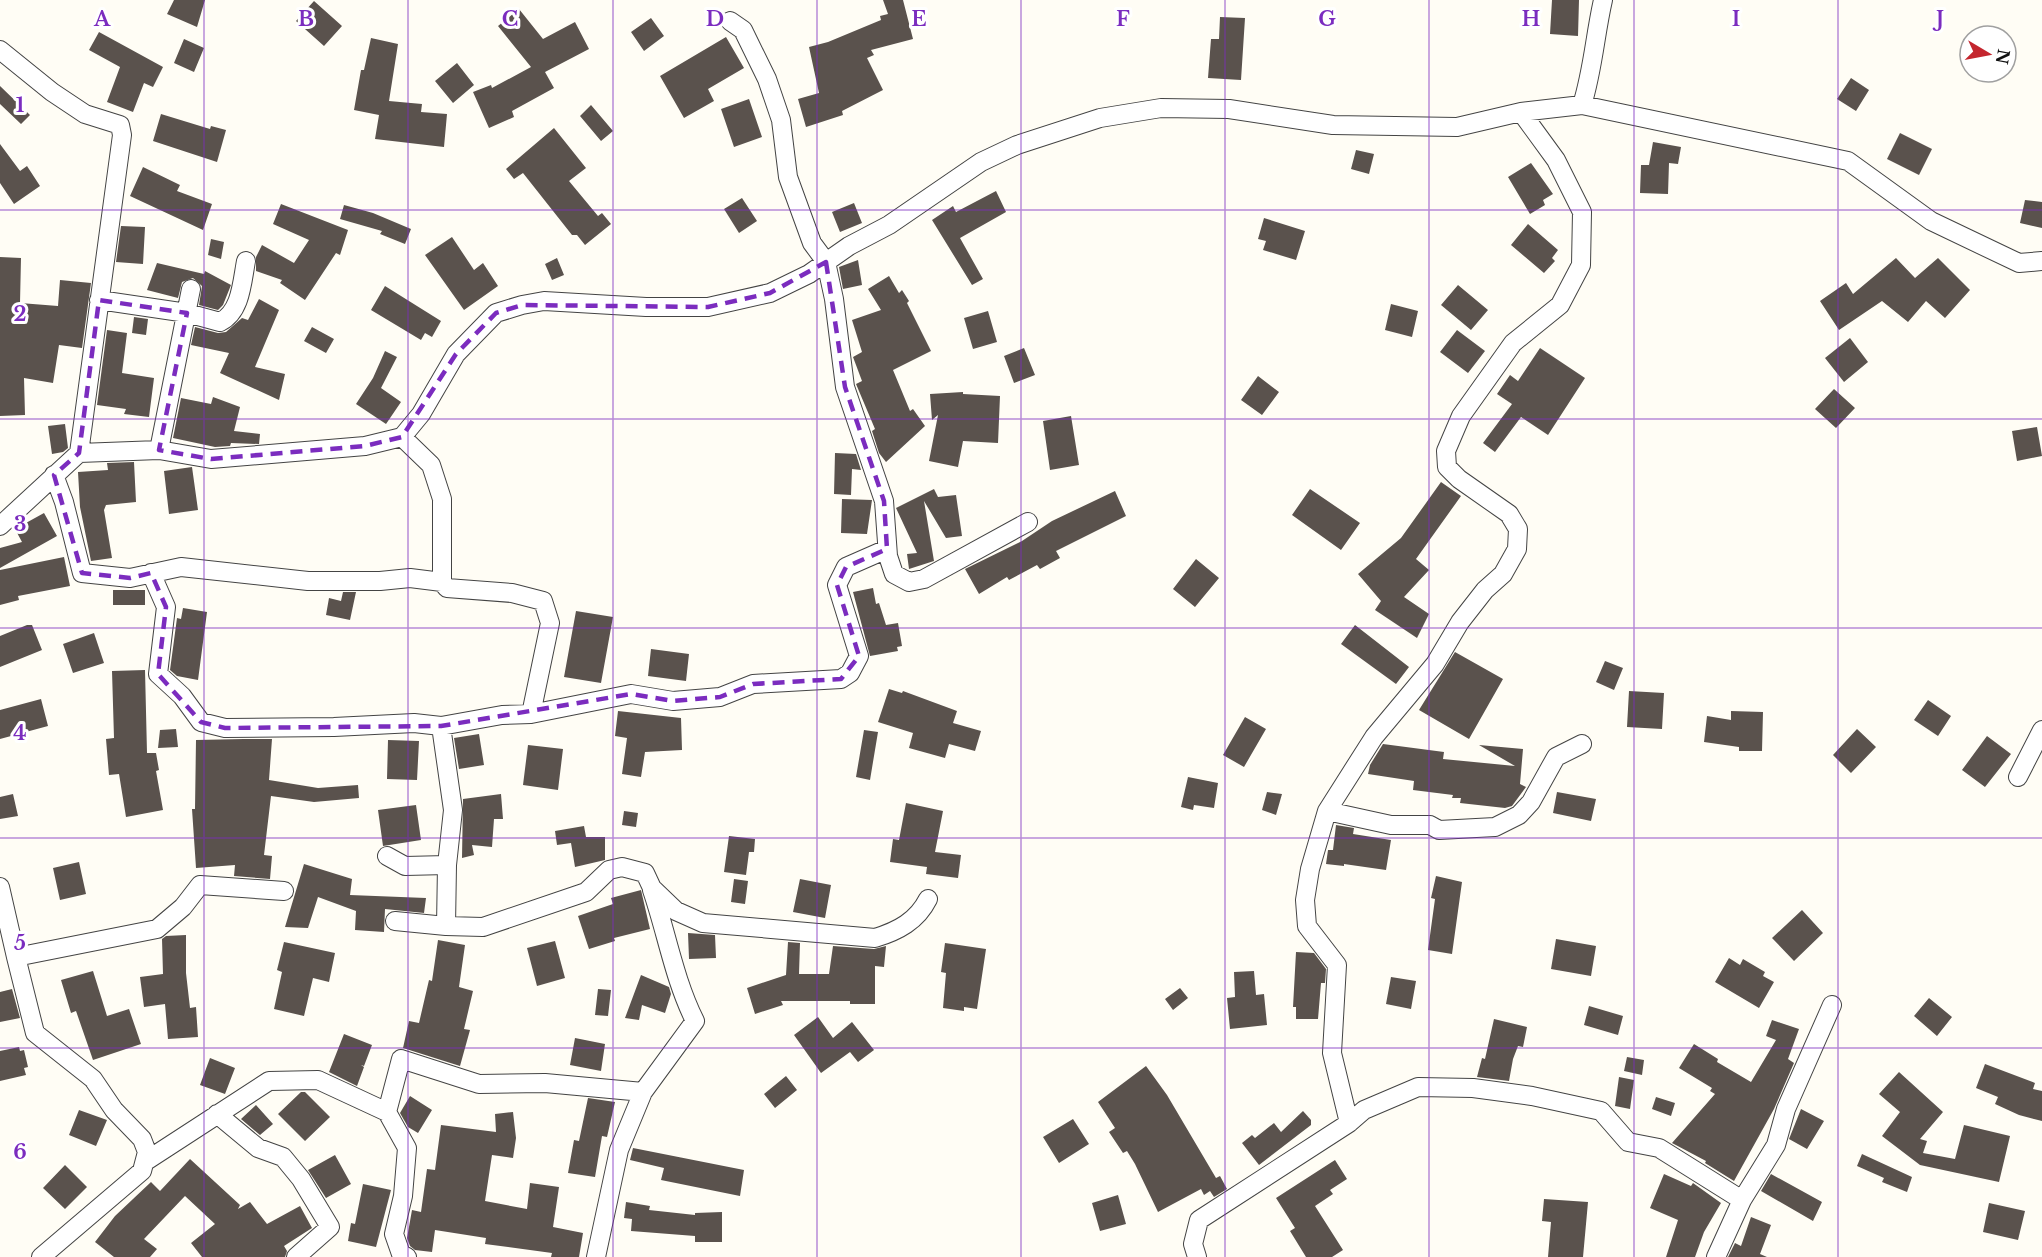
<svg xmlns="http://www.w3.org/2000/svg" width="2042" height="1257" font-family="'Libre Baskerville',serif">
	<rect width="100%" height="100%" fill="#fffdf5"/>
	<path fill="#5a524d" d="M174 0H205L197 27 167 14Z
		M883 0H903L913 39 871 50 874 55 867 58 883 90 842 111 843 115 806 127 798 99 819 93 809 47 828 42 881 20 880 16 888 14Z
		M1552 0H1579L1578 36 1550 34Z
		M314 1 342 26 324 46 296 21Z
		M519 9 543 39 575 22 589 49 545 72 554 88 512 111 514 117 489 128 473 92 491 85 492 88 531 67 498 26Z
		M1220 17 1245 18 1241 80 1208 78 1211 39H1219Z
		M651 18 664 36 644 51 631 32Z
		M99 32 163 67 153 87 144 83 133 112 107 102 120 67 89 50Z
		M726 37 744 68 708 89 714 101 684 118 660 76Z
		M371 38 398 44 389 101 422 104 421 112 447 114 444 147 375 139 379 115 354 110 361 70H364Z
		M184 39 204 48 194 72 174 63Z
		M457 63 474 85 453 103 435 81Z
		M1851 78 1869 90 1856 111 1837 99Z
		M0 86 30 115 21 124 0 104Z
		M749 99 762 137 734 147 721 109Z
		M591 105 613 131 601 141 580 116Z
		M161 114 210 129 211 126 226 130 217 162 153 141Z
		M554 128 586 168 569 181 598 216 602 213 611 224 585 245 577 235H572L523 173 514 179 506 169Z
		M1900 133 1932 149 1919 175 1887 159Z
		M1653 142 1681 147 1678 164 1669 163 1668 194 1640 193 1641 165H1649Z
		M0 144 20 171 27 166 40 186 14 204 0 183Z
		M1356 150 1374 154 1369 174 1351 169Z
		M1531 163 1553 194 1543 200 1545 205 1530 214 1508 177Z
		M143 167 180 185 177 191 212 204 203 230 130 196Z
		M996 191 1006 212 960 238 983 279 972 285 932 220 953 206 956 212Z
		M742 198 757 221 739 233 724 209Z
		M2025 200 2042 202V228L2020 223Z
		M854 203 862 223 840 232 832 212Z
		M281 204 348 230 340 255 336 253 305 300 280 283 282 280 256 271V257L262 245 294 263 309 240 273 224Z
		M344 205 373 213 411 229 405 244 380 234 382 231 340 219Z
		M1264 218 1305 231 1296 260 1263 250 1266 241 1258 239Z
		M1528 224 1558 250 1552 258 1555 261 1544 273 1511 245Z
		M121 226 145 227 143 264 116 262Z
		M452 237 474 270 483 263 498 286 464 310 425 255Z
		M211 239 224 242 221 259 208 255Z
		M0 257 21 258 20 303 58 306 60 280 91 283 82 348 59 345 53 383 24 378 25 415 0 416Z
		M557 258 564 275 552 280 545 264Z
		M1896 258 1915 278 1938 258 1970 290 1945 318 1926 301 1908 322 1882 301 1839 330 1820 301 1846 283 1853 294Z
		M858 260 862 285 843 289 839 267Z
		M157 263 204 274 205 271 231 285 223 305 218 310 199 305 202 286 193 278 182 282 178 298 147 290Z
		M889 276 899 293 902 290 909 301 907 303 931 351 893 370 910 411 913 409 925 426 886 462 879 453 872 431 875 429 856 384 862 381 853 357 862 352 852 320 881 310 868 289Z
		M1458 285 1488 310 1471 330 1441 305Z
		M385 286 441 321 432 337 425 333 421 340 371 310Z
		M259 299 279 310 255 367 285 374 279 400 220 373 229 353 191 345 195 327 218 333 226 332 242 318 248 320Z
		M1391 304 1418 311 1412 337 1385 330Z
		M988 311 997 342 973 349 964 318Z
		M134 317 148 319 146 335 132 333Z
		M312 327 334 339 326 353 304 341Z
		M107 330 127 333 122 373 154 378 149 417 124 414 126 409 97 405Z
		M1457 330 1485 351 1468 373 1440 352Z
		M1850 338 1868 362 1844 382 1825 358Z
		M1024 348 1035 375 1014 383 1004 356Z
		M1540 348 1585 378 1548 435 1521 417 1495 452 1483 443 1512 404 1497 394 1510 375 1518 381Z
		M385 351 397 357 381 388 401 402 386 424 356 404 373 378Z
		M1258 376 1279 392 1262 415 1241 400Z
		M1834 389 1855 408 1836 428 1815 409Z
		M963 392V394L1000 396 998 443 963 441 958 467 929 461 938 415 932 420 930 394Z
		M213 397 240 407 234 431 260 434 259 444 231 443 230 446 215 447 173 438 181 398 211 404Z
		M1071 416 1079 465 1050 470 1043 421Z
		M65 424 68 448 63 452 52 454 48 426Z
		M2037 427 2042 456 2017 461 2012 431Z
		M835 453 856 454 861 470 852 469 851 495 834 494Z
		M134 462 136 502 106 505 104 510 112 558 91 561 80 507 78 472 108 470 107 463Z
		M192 467 198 510 169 514 164 471Z
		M1441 482 1461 496 1416 559 1429 570 1404 597 1429 614 1417 638 1375 610 1381 601 1358 574 1401 538Z
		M934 489 938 497 956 495 962 536 946 538 924 501 934 561 909 569 907 554 917 553 896 508Z
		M1310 489 1360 523 1341 550 1292 515Z
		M1115 491 1126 516 1056 551 1060 558 1040 569 1037 565 1009 580 1007 577 979 594 965 569 1022 541 1052 521Z
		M842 499 872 500 867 534 841 533Z
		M44 513 57 536 0 568V548L22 542 15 529Z
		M64 557 70 586 18 596 19 600 0 605V570Z
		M1196 559 1219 578 1195 607 1173 589Z
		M873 588 876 604 879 603 886 625 898 623 902 646 897 647 898 651 870 656 853 592Z
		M113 590H145V605H113Z
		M343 592H356L350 620 326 615 329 598 341 601Z
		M183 608 207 612 198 680 177 676 170 670 177 618 181 619Z
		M576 611 613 617 601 683 564 677Z
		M27 625H32L42 650 0 667V636Z
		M1355 625 1409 667 1396 684 1341 644Z
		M94 633 104 663 73 673 63 644Z
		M651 649 689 654 686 681 648 676Z
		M1455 652 1503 679 1469 739 1419 710Z
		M1605 661 1623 668 1614 690 1596 682Z
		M145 670 147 753H156L159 770 156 771 163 810 126 817 119 774 109 775 106 739 114 738 112 671Z
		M889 689 902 693 903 691 957 711 953 723 981 731 975 751 949 744 945 758 909 748 913 733 878 722Z
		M1629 691 1664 693 1662 729 1627 727Z
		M41 699 48 726 0 739V710Z
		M1928 700 1951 716 1938 736 1914 720Z
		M618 711 681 718 682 750 645 752 641 777 622 774 627 738 615 736Z
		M1731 711 1763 712 1762 751H1739V747L1704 742 1707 716 1731 720Z
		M1245 717 1266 729 1244 767 1223 755Z
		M176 729 178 747 158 748 160 730Z
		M1857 729 1876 747 1851 773 1833 755Z
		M864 730 878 732 870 780 856 777Z
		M479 734 484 765 459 769 454 738Z
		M1987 736 2011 754 1985 787 1962 770Z
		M244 739H272L269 780 318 788 358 785 359 798 314 802 271 796 264 855 272 856 270 879 234 876 235 865 196 868 192 809H195L196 740Z
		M388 740 419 741 417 780 387 779Z
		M1383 744 1444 752 1443 759 1515 766 1479 745 1523 749 1520 784 1526 787 1512 806 1505 808 1460 803 1461 798H1452L1453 795 1413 790 1414 781 1368 774 1370 765Z
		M528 745 563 749 558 790 523 785Z
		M1188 777 1218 783 1214 808 1194 805 1193 810 1181 807Z
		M1267 792 1282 794 1276 815 1262 810Z
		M1557 792 1596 799 1591 821 1553 813Z
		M13 794 18 816 0 819V797Z
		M501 794 503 819H494L492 847 472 845 474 855 462 858 463 799Z
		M906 803 943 811 935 852 961 855 958 878 926 874 927 867 890 862 893 839 899 840Z
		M416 805 421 840 383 846 378 810Z
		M624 811 638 813 636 827 622 825Z
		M1336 825 1354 828 1353 834 1391 840 1386 870 1344 864V866L1326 864 1328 850H1333Z
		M584 826 586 837H605V860L575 867 571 843 557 845 555 831Z
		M729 836 755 839 754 852H749L746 875 724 872Z
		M79 862 86 894 60 900 53 868Z
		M304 864 352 879 350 895 426 898 424 913 385 909 384 932 355 930 356 911 318 897 308 928 285 927Z
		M1436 876 1462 882 1452 954 1428 950 1435 899 1431 898Z
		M734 879 748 881 745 904 731 902Z
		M800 879 831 885 825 918 793 912Z
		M641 890 650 929 614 938 615 941 589 949 578 916 613 904 611 898Z
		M1802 910 1823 933 1794 961 1772 938Z
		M688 933 715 935 716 958 689 959Z
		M186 935V973L190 1008 196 1007 198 1037 168 1039 165 1004 144 1007 140 977 163 974 162 939 166 936Z
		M1556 939 1596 946 1591 976 1551 969Z
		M438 940 465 945 459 987 473 991 464 1029 470 1030 460 1066 403 1048 409 1021 419 1023 429 980 432 981Z
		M555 941 565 978 537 986 527 948Z
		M284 942 335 953 329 982 313 978 304 1016 274 1009 282 972 277 970Z
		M788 942 800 943 799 974H829L833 946 874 949 886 946 884 967 875 966V1004H850V1001H781L783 1005 755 1014 747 988 786 975Z
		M945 943 986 949 977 1009 964 1007V1011L943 1008 946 973 941 972Z
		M1296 952 1314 953 1326 969 1325 983H1321L1318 1019H1296V1007H1293Z
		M1729 958 1740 965 1743 959 1765 972 1763 976 1774 982 1759 1008 1715 982Z
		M93 971 107 1016 129 1009 141 1044 93 1060 76 1011 71 1013 61 980Z
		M1254 971 1256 995 1264 994 1267 1025 1230 1029 1227 998 1235 997 1234 972Z
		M641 975 669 987 671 994 665 1013 642 1005 639 1020 625 1018Z
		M1391 977 1416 981 1411 1009 1386 1004Z
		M1180 988 1188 998 1173 1010 1165 999Z
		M12 989 20 1018 0 1022V992Z
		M598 989 611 990 608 1016 595 1015Z
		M1929 998 1952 1017 1937 1036 1914 1016Z
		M1589 1006 1623 1016 1618 1035 1584 1025Z
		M818 1017 833 1038 852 1022 874 1050 858 1062 850 1052 821 1073 794 1035Z
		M1494 1019 1527 1027 1523 1047 1518 1046 1513 1059 1509 1081 1477 1077 1482 1058 1485 1059Z
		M1772 1020 1799 1029 1788 1059 1794 1063 1774 1109 1734 1181 1705 1163 1706 1161 1672 1143 1715 1094 1710 1091 1712 1088 1679 1068 1694 1044 1718 1059 1717 1062 1751 1082 1776 1040 1766 1036Z
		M344 1034 372 1045 364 1066 361 1065 364 1067 357 1086 329 1072Z
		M575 1038 605 1044 601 1071 570 1065Z
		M19 1047 20 1051 24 1050 28 1067 24 1068 26 1075 0 1081V1051Z
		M1627 1057 1644 1060 1642 1075 1624 1071Z
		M210 1058 235 1068 225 1094 200 1085Z
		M1985 1064 2035 1083 2033 1089 2042 1091V1121L2019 1115 1995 1104 1998 1097 1976 1088Z
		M1146 1066 1167 1095 1216 1178 1220 1176 1227 1189 1214 1197 1210 1191 1204 1195 1201 1189 1158 1212 1135 1164 1127 1151 1123 1153 1109 1132 1115 1128 1098 1102Z
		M1899 1072 1943 1112 1920 1139 1927 1141 1923 1153 1955 1159 1964 1125 2010 1136 1999 1182 1920 1165 1882 1136 1900 1112 1879 1094Z
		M786 1076 797 1090 775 1108 764 1094Z
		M1619 1077 1634 1080 1630 1109 1615 1106Z
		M301 1092H305L330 1117 305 1141 278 1114Z
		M410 1096 432 1110 418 1133 408 1127 400 1113Z
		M1656 1097 1675 1103 1671 1116 1652 1109Z
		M588 1098 615 1102 607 1137 602 1136 595 1177 568 1173 574 1140 579 1141Z
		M256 1105 273 1124 260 1135 241 1119Z
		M1801 1109 1824 1121 1807 1149 1789 1139Z
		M79 1110 107 1120 96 1146 69 1135Z
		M1303 1111 1311 1120V1125L1259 1165 1242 1143 1252 1135 1255 1138 1274 1123 1281 1132Z
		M513 1112 516 1138 513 1158 492 1155 485 1201 527 1209 530 1183 559 1187 553 1227 583 1233 579 1257H551L552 1253 485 1244 486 1238 435 1230 432 1252 415 1250 410 1246 407 1238 412 1210 421 1212 427 1169 435 1170 441 1125 496 1132 495 1114Z
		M1073 1119 1089 1144 1059 1163 1043 1137Z
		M633 1148 744 1170 740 1196 661 1180 664 1168 630 1160Z
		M1862 1154 1912 1177 1907 1192 1882 1182 1884 1178 1857 1166Z
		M335 1155 351 1184 326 1198 308 1170Z
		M190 1159 240 1205 238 1209 250 1202 267 1224 300 1206 312 1228 284 1246 287 1251 285 1257H202L191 1243 215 1224 185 1196 144 1239 157 1249 150 1257H114L95 1242 115 1216 151 1182 160 1191Z
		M1335 1160 1347 1179 1330 1190 1333 1194 1315 1206 1343 1250 1332 1257H1306L1290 1231 1295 1228 1276 1198Z
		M65 1165 87 1187 65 1209 43 1188Z
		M1664 1174 1691 1186 1693 1183 1721 1203 1704 1232 1695 1257H1666L1678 1220 1650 1208Z
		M1771 1174 1822 1202 1813 1221 1761 1191Z
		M363 1184 391 1190 376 1247 348 1241 351 1223 355 1224Z
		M1118 1195 1126 1224 1100 1231 1092 1203Z
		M1544 1199 1588 1202 1583 1257H1548L1551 1222 1542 1221Z
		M626 1202 650 1206 649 1210 695 1215V1213L722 1212V1242H695V1236L631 1231 632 1219 624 1218Z
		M1989 1203 2025 1211 2018 1240 1983 1232Z
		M1751 1217 1771 1225 1760 1254 1767 1257H1728L1735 1243 1741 1246Z"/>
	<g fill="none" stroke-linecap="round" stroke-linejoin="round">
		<defs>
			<path id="minor" d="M730 21 743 30 767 79 781 120 788 177 812 243 826 262 834 299 845 387 884 501 888 556 894 574 909 582 924 579 1028 522
				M0 50 52 92 85 114 120 125 122 135 79 453
				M1582 105C1593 70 1595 35 1603 0
				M99 300 187 313 220 322C241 312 242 282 246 261
				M402 437 431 465 442 499V582L447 588 512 593 543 601 550 623 531 714
				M159 450 191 289
				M54 475 64 502 82 573 130 578 181 567 308 581H380L410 578 442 582
				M0 526 79 453 159 450 211 459 365 446 402 437 421 414 456 354 496 313 522 305 544 301 646 307H708L770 293 809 274 849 246 889 225 981 162 1017 145 1100 118 1161 108 1229 109 1333 125 1457 127 1521 112 1582 105 1848 161 1931 221 2019 263 2042 261
				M151 573 166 607 158 674 182 696 201 722 225 728 334 727 414 723 441 726 502 715 531 714 631 694 673 701 720 697 753 684 841 679 850 673 859 656 837 585 846 567 887 549
				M441 726 453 810 447 865
				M2018 777 2042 730
				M1327 811 1391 825H1430L1439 830 1495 827 1519 815 1531 802 1556 757 1582 744
				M387 856 405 866 447 865 446 926 483 927 586 892 609 870 622 867 645 873 652 888 676 911 703 923 875 938C898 931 917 921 928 899
				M0 887 16 957 157 929 183 907 200 885 284 891
				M395 921 446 926
				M16 957 35 1033 93 1079 114 1110 142 1139 147 1152 142 1171 41 1257
				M217 1114 258 1148 283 1157 301 1179 330 1227 296 1257
				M1349 1123 1364 1110 1418 1087 1473 1088 1532 1096 1601 1111 1628 1142 1659 1148 1742 1200
				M146 1161 269 1081 318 1080 387 1112
				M407 1257 401 1254 394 1234 403 1196 407 1148 387 1112 401 1059 479 1084 545 1083 643 1092
				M596 1257 619 1150 643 1092 695 1021C674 979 667 934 652 890
				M1197 1257 1193 1244 1199 1220 1349 1123 1332 1053 1337 965 1307 926 1305 900 1310 869 1327 811 1374 737 1435 664 1460 622 1485 590 1503 574 1517 549 1518 529 1509 514 1459 479 1447 467 1446 451 1461 416 1513 343 1560 305 1581 265 1582 212 1556 160 1521 112
				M1716 1257 1742 1200 1776 1145 1786 1109 1832 1005"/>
		</defs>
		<use href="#minor" stroke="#444" stroke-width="20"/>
		<use href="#minor" stroke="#fff" stroke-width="18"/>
	</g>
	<path fill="none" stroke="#7b2cbf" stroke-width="4.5" stroke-dasharray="12 8" stroke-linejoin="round" d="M826 262 845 387 884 501 887 549 846 567 837 585 859 656 841 679 753 684 720 697 673 701 631 694 441 726 225 728 201 722 158 674 166 607 151 573 130 578 82 573 54 475 79 453 99 300 187 313 159 450 211 459 365 446 402 437 456 354 496 313 522 305 708 307 770 293Z"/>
	<path fill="none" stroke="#7b2cbf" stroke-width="1.5" stroke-opacity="0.55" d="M204 0V1257M408 0V1257M613 0V1257M817 0V1257M1021 0V1257M1225 0V1257M1429 0V1257M1634 0V1257M1838 0V1257M0 210H2042M0 419H2042M0 628H2042M0 838H2042M0 1048H2042"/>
	<g font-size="20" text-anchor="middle" font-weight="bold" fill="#7b2cbf" stroke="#fff" stroke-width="6" stroke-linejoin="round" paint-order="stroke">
		<text x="102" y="26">A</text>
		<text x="306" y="26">B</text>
		<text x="510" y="26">C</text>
		<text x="715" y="26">D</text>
		<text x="919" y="26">E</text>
		<text x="1123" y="26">F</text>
		<text x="1327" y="26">G</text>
		<text x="1531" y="26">H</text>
		<text x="1736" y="26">I</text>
		<text x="1940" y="26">J</text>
		<text x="20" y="112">1</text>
		<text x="20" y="321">2</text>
		<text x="20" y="531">3</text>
		<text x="20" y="740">4</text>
		<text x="20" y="950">5</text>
		<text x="20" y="1159">6</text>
	</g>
	<g transform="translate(1988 54) rotate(100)"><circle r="28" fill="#ffffff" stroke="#a0a0a0" stroke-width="1.5"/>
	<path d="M0-4.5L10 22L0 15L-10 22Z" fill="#c4262e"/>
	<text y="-9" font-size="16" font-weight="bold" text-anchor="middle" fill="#111111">N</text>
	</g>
</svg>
